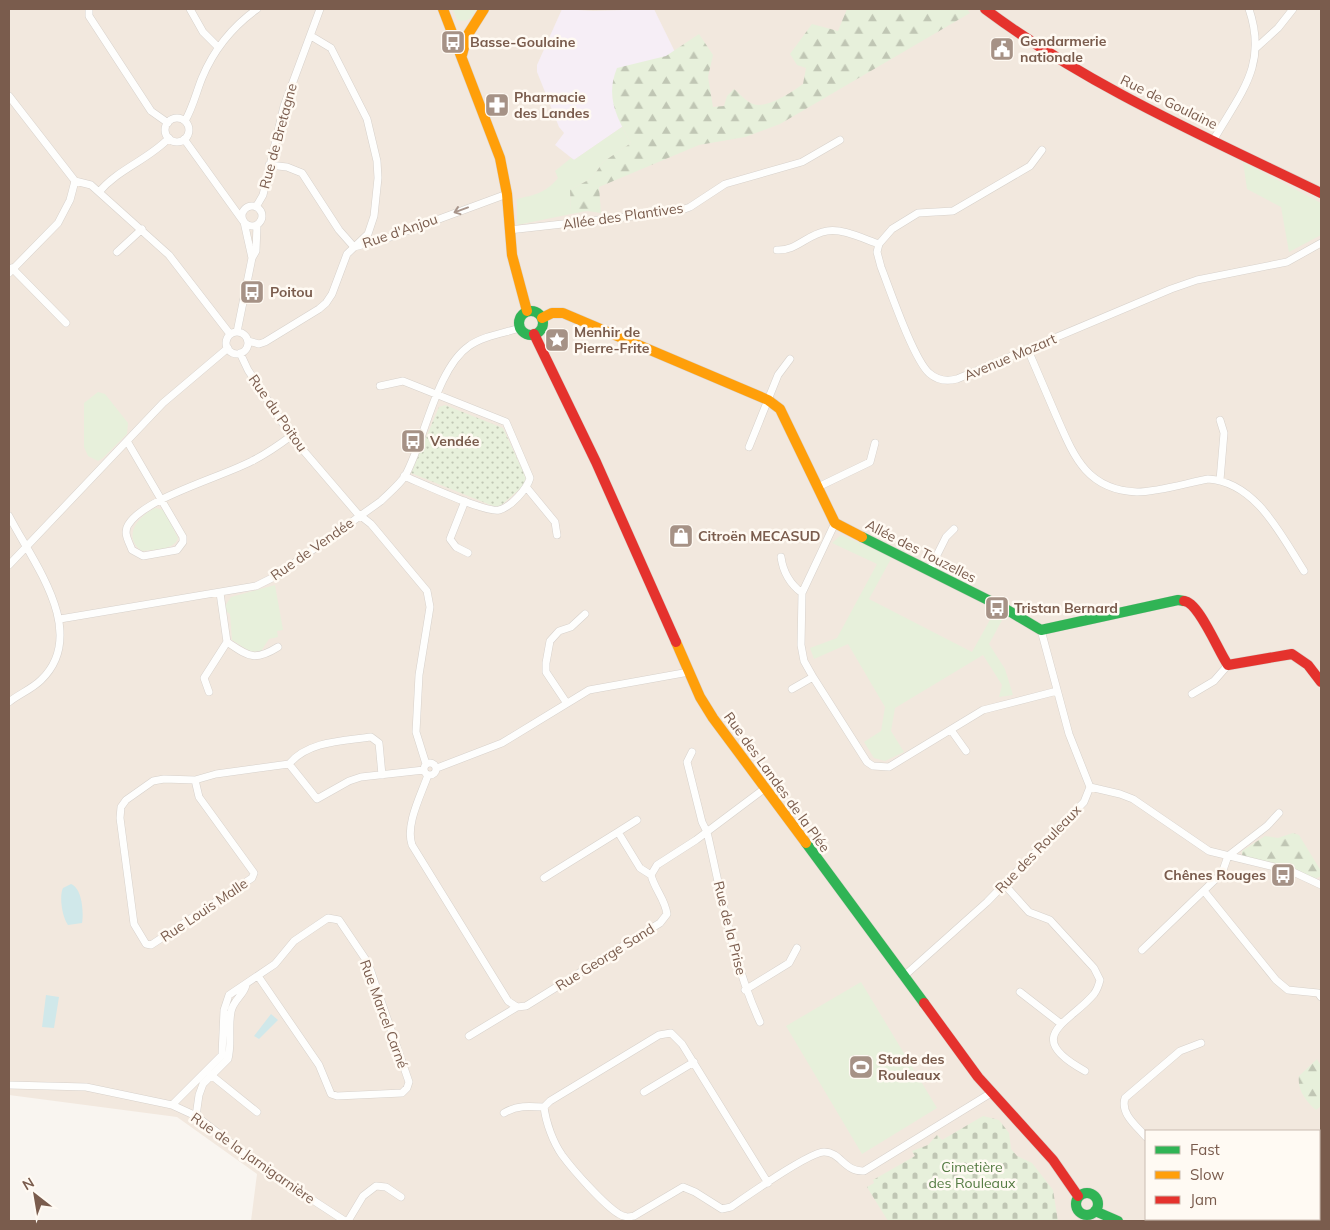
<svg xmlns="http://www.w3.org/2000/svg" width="1330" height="1230" font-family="Mulish,sans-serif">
	<defs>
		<pattern id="forest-firs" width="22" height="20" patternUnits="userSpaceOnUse" patternTransform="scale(1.25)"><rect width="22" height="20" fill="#e7f0db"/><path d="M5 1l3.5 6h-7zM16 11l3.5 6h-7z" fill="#c0c6b4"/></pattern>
		<pattern id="cemetery-stones" width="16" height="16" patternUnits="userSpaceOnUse" patternTransform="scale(1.25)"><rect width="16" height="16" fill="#e7f0db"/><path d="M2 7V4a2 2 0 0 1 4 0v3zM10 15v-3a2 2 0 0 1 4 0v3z" fill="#c0c6b4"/></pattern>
		<pattern id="park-dots" width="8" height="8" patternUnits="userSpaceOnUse" patternTransform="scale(1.25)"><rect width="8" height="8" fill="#e7f0db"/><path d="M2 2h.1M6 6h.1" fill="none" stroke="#c0c6b4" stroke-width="1.8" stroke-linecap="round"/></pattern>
	</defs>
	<rect width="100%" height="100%" fill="#f9f5f0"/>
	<path fill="#f2e8de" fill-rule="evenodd" d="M9 9H1321V1221H251L257 1174 177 1117 9 1095ZM1146 1131H1319V1219H1146Z"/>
	<path fill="#f6eef6" d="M562 9 593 11 654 9 676 54 622 127 574 160 555 145 564 133 559 127 537 72V65Z"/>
	<path fill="#e7f0db" d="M452 9H476C472 18 468 23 457 20Z
		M622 127 631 143 603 162 592 178 570 190 571 214 517 225V199C534 195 546 193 558 178L555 171 571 158 574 160Z
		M1243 162 1321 203V235L1289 252 1281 207 1247 189Z
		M98 392 105 394 128 423 127 434 103 458 98 461 88 456 84 447V403Z
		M155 508 164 510 178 538C174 551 154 549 142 551 122 537 137 517 155 508Z
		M841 535 892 557 869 599 972 652 996 609 1006 613 989 644 1005 669 1013 695 999 697 1002 685 983 655 895 708 891 731 904 752 885 761 874 758 864 742 881 731 885 707 848 644 814 659 810 648 837 638 877 564 832 543Z
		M275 585 283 630 277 631 278 637 269 639 261 651 251 652 232 640 230 614 227 612 225 606 231 597Z
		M861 982 937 1108 862 1154 786 1026Z"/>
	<path fill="url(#forest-firs)" d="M847 9H967L970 13 780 124 745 137 699 145 599 187 601 213 587 211 571 214 570 190 592 178 603 162 631 143C617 118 605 97 617 68L666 56 699 34 713 55 708 77 713 107 724 106 727 96 734 89C740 94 747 102 753 104 767 109 792 92 803 84L806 68 797 65 790 54 812 24 838 31Z
		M1293 833 1299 835 1321 871V876L1315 879 1242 856V851L1265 836 1278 838Z
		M1317 1059 1321 1066V1106L1316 1110C1306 1101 1297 1090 1299 1076Z"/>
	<path fill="url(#cemetery-stones)" d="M983 1116 999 1120 1009 1133 1011 1149 1017 1156 1032 1163 1053 1190 1058 1221H888L867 1187 874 1183 873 1180 915 1156 912 1151 928 1145 937 1135 942 1140Z"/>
	<path fill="url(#park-dots)" d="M445 405 503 428 526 478 523 486 498 508 411 473 439 407Z"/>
	<path fill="#d0e8ea" d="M71 884C82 888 84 912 82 923L68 925C62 917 59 896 63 888Z
		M46 995 59 997 54 1028 42 1027Z
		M271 1014 278 1020 259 1039 254 1036Z"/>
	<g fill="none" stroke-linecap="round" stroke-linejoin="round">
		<defs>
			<path id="street" d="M89 9V16L151 111 168 123
				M190 9 203 32 218 47
				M1256 48 1278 28 1293 9
				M9 96 75 181
				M165 130a12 12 0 1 1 24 0a12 12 0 1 1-24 0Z
				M185 121C193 107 196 93 202 78 214 49 232 27 257 9
				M184 139 243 221
				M1214 139C1241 92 1268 65 1249 9
				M1042 150 1030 166 953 211 918 213 892 229 879 244 877 252 881 267C890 290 913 358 929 373 937 380 946 382 957 379L1171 289 1197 280 1287 262 1321 243
				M269 165 287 167 302 173 339 230 354 247 385 239 507 194
				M75 181 91 185 169 255 230 334
				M99 192C118 169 148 160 169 138
				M242 216a10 10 0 1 1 20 0a10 10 0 1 1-20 0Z
				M256 207 263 195 284 106 320 9
				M509 230 679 211 690 207 725 184 802 162 840 140
				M777 250C797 251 807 234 827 231 842 228 864 239 879 244
				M117 252 142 229
				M252 258 256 251 257 225
				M12 268 66 323
				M9 273 58 223 70 200 75 181
				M237 332 252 258 244 222
				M226 343a11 11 0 1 1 22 0a11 11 0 1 1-22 0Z
				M248 341 259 344 265 342 319 309 326 303 332 294 347 254 368 234 374 216 378 178 377 161 367 119 331 48 311 36
				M1028 350C1037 371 1046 392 1055 413 1073 454 1085 490 1137 492 1158 492 1187 483 1208 479 1256 482 1281 535 1304 571
				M240 353 248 370 291 436 357 513 371 524 427 591 430 607 419 675 416 732 426 764
				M380 386 403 381 506 422 530 478C527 489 511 507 499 510 485 513 421 483 404 476
				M1220 420 1224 433 1220 480
				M127 441 183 537V542L177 550 143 556 132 550C129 542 123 533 128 525 144 498 222 477 252 461 266 454 279 445 291 436
				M749 447 778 375 790 359
				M818 487 870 462 875 443
				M527 488 555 522 557 535
				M465 501 450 539 456 547 468 553
				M9 516C32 561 90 633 41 680 32 689 19 694 9 702
				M835 523 802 593 801 645 804 661 813 677 867 762 873 766 889 767 983 710 1057 691
				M781 557C783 572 790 584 802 593
				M9 565 163 403 228 348
				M929 571 946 537 954 529
				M60 619 256 586 276 576 381 501C389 493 399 485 405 476 425 440 436 369 469 346 483 336 504 333 520 328
				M1041 630 1069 734 1090 787
				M227 642C248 656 254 662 278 647
				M792 689 813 677
				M209 692 204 678 227 642 220 593
				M1192 694 1214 681 1228 665
				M566 702 546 672V663L550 641 559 631 571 627 585 614
				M951 730 966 751
				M692 752 687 762 702 822 707 832C722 896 732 961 760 1022
				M424 769a6 6 0 1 1 12 0a6 6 0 1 1-12 0Z
				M289 764C308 741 343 741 371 737L379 743 382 775
				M437 768 502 743 589 690 689 672
				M428 775C421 795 405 825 412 845L508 1001 517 1007 526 1006 660 923 667 914C665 899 655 890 651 875L657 865 696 840 764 789
				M195 780 199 797 254 873 252 878 151 945 146 944 134 924 120 818 121 807 126 800 153 781 164 779 195 780 216 774 289 764 317 799 349 781 361 777 424 770
				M1090 787 1120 794 1133 799 1209 851 1291 871 1321 885
				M618 832 637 820
				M544 878 618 832 640 868 651 875
				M1004 884 1029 912 1050 920 1094 968 1100 980C1099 984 1097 990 1094 994 1070 1023 1021 1036 1085 1071
				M1204 891 1276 980 1288 990 1318 993 1321 997
				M1142 950 1222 873 1228 856 1267 826 1279 813
				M903 977 987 902 1084 802 1090 787
				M745 990 789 963 797 948
				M1020 992 1060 1023
				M469 1036 517 1007
				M211 1075 257 1112
				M9 1085 86 1087 172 1105 196 1116 262 1167 345 1221
				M644 1092 694 1062
				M172 1105 222 1055 224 1010 229 995 275 964 294 941 328 918 339 920 368 963 409 1082 407 1088 402 1093 337 1096 331 1094 319 1065 258 976
				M504 1113C517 1105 529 1106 544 1107
				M196 1116 199 1095 203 1084 228 1059C232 1044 228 1027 231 1012 233 1000 244 995 246 985
				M1146 1137C1137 1126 1120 1114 1125 1098L1180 1051 1201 1043
				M768 1183 682 1044 671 1033 659 1035 550 1101 544 1107C546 1123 553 1142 562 1155 573 1170 604 1205 619 1214 625 1218 629 1217 634 1216L683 1187 695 1192 722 1209 731 1207C747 1196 809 1152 824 1152 841 1152 844 1172 864 1171L991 1093
				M1319 1200 1321 1203
				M1251 1219 1252 1221
				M348 1221 363 1196 376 1186 386 1187 401 1197"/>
			<path id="fast" d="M519 323a12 12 0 1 1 24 0a12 12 0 1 1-24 0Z
				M862 537 1004 608 1041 630 1178 600 1184 601
				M806 843 924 1003
				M1076 1204a11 11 0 1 1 22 0a11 11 0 1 1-22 0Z
				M1095 1211 1118 1221"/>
			<path id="slow" d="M443 9 500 158 507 194 512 255 527 311
				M462 55 467 36 484 9
				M542 318 552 313H563L768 400 780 409 835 523 862 537
				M676 642 700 697 713 718 806 843"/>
			<path id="jam" d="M985 9C1088 86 1206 137 1321 193
				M534 334 596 462 676 642
				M1184 601C1199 602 1218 651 1228 665L1292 654 1308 665 1321 682
				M924 1003 978 1077 1053 1160 1078 1196"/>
		</defs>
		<use href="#street" stroke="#d7d1cb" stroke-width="8"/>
		<use href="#fast" stroke="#d9d2cb" stroke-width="11"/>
		<use href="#slow" stroke="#d9d2cb" stroke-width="11"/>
		<use href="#jam" stroke="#d9d2cb" stroke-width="11"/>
		<use href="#street" stroke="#fefefd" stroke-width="7"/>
		<use href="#fast" stroke="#30b455" stroke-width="10"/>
		<use href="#slow" stroke="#ff9f0a" stroke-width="10"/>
		<use href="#jam" stroke="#e5322d" stroke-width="10"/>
	</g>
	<defs><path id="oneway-shaft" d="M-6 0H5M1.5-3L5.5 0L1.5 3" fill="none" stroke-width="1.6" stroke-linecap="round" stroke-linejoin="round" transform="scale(1.25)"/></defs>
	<use stroke="#a8958b" href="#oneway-shaft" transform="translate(461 210) rotate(160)"/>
	<defs>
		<symbol id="bus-square" viewBox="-11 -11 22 22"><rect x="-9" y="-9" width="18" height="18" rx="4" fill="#a69286" stroke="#fffaf3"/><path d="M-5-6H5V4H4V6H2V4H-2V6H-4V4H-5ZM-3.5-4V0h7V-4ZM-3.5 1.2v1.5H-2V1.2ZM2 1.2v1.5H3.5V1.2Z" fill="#fff"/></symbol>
		<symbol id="civic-square" viewBox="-11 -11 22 22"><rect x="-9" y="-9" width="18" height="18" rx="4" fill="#a69286" stroke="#fffaf3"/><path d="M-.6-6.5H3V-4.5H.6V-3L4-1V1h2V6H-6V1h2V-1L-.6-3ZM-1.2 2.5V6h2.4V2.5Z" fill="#fff"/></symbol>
		<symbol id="pharmacy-square" viewBox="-11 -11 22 22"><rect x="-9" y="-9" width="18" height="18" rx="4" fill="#a69286" stroke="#fffaf3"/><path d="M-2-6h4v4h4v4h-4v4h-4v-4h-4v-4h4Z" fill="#fff"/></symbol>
		<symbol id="sight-square" viewBox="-11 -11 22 22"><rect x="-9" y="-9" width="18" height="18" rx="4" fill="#a69286" stroke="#fffaf3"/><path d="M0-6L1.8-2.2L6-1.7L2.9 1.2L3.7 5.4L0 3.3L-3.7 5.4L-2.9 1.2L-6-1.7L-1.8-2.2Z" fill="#fff"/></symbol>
		<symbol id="shop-square" viewBox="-11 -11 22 22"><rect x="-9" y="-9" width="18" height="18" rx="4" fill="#a69286" stroke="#fffaf3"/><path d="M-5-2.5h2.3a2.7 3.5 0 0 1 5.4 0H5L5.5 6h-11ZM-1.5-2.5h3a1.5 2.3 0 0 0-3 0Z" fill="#fff"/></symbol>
		<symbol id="stadium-square" viewBox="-11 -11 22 22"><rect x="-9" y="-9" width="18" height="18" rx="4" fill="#a69286" stroke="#fffaf3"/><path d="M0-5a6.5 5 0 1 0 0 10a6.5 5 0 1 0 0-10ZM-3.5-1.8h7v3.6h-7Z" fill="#fff"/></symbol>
	</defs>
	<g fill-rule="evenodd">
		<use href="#bus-square" x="439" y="28" width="28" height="28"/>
		<use href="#civic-square" x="988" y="35" width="28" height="28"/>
		<use href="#pharmacy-square" x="483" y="91" width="28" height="28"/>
		<use href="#bus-square" x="238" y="278" width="28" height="28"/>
		<use href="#sight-square" x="543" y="326" width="28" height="28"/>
		<use href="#bus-square" x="399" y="427" width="28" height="28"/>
		<use href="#shop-square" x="667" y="522" width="28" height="28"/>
		<use href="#bus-square" x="983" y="594" width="28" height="28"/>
		<use href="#bus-square" x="1269" y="861" width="28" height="28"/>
		<use href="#stadium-square" x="847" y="1053" width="28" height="28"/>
	</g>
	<g text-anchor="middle" stroke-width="5" stroke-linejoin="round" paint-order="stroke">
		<g font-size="14" font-weight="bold" fill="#7a5c4d" stroke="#fffaf3" text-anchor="start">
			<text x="1020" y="46">Gendarmerie<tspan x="1020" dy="16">nationale</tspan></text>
			<text x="470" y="47">Basse-Goulaine</text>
			<text x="514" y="102">Pharmacie<tspan x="514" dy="16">des Landes</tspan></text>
			<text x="270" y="297">Poitou</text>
			<text x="574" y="337">Menhir de<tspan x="574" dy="16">Pierre-Frite</tspan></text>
			<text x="430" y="446">Vendée</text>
			<text x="698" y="541">Citroën MECASUD</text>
			<text x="1014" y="613">Tristan Bernard</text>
			<text x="1266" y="880" text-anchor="end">Chênes Rouges</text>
			<text x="878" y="1064">Stade des<tspan x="878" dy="16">Rouleaux</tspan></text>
		</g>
		<g font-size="14" fill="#7a5c4d" stroke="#fffaf3">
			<text transform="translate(1169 102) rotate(26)" y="5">Rue de Goulaine</text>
			<text transform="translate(278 136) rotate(-75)" y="5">Rue de Bretagne</text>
			<text transform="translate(623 216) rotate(-8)" y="5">Allée des Plantives</text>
			<text transform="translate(400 231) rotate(-19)" y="5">Rue d'Anjou</text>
			<text transform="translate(1010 357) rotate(-23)" y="5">Avenue Mozart</text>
			<text transform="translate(278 413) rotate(55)" y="5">Rue du Poitou</text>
			<text transform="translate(312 549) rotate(-35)" y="5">Rue de Vendée</text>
			<text transform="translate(921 551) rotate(27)" y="5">Allée des Touzelles</text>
			<text transform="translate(777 782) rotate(54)" y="5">Rue des Landes de la Plée</text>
			<text transform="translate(1038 849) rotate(-46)" y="5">Rue des Rouleaux</text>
			<text transform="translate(204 910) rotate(-34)" y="5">Rue Louis Malle</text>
			<text transform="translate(730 928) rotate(76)" y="5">Rue de la Prise</text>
			<text transform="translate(605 957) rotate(-32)" y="5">Rue George Sand</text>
			<text transform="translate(384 1014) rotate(70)" y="5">Rue Marcel Carné</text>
			<text transform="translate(253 1158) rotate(35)" y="5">Rue de la Jarnigarnière</text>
		</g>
		<g font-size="14" fill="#537a41" stroke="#fffaf3">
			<text x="972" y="1172">Cimetière<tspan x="972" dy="16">des Rouleaux</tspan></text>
		</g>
	</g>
	<rect width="1330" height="1230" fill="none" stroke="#7a5c4d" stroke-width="20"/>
	<rect x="1145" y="1130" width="175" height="90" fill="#fffaf3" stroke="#cabbb1"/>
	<rect x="1155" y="1146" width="25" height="8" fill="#30b455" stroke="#cabbb1"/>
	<text x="1190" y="1155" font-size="15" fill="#7a5c4d">Fast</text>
	<rect x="1155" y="1171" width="25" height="8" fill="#ff9f0a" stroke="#cabbb1"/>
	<text x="1190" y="1180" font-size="15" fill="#7a5c4d">Slow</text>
	<rect x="1155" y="1196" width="25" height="8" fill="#e5322d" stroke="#cabbb1"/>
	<text x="1190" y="1205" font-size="15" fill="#7a5c4d">Jam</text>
	<g transform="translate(35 1195) rotate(329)" stroke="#fffaf3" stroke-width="4" paint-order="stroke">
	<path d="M0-4L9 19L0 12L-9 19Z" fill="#7a5c4d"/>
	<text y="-8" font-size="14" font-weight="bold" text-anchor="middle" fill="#7a5c4d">N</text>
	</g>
</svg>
